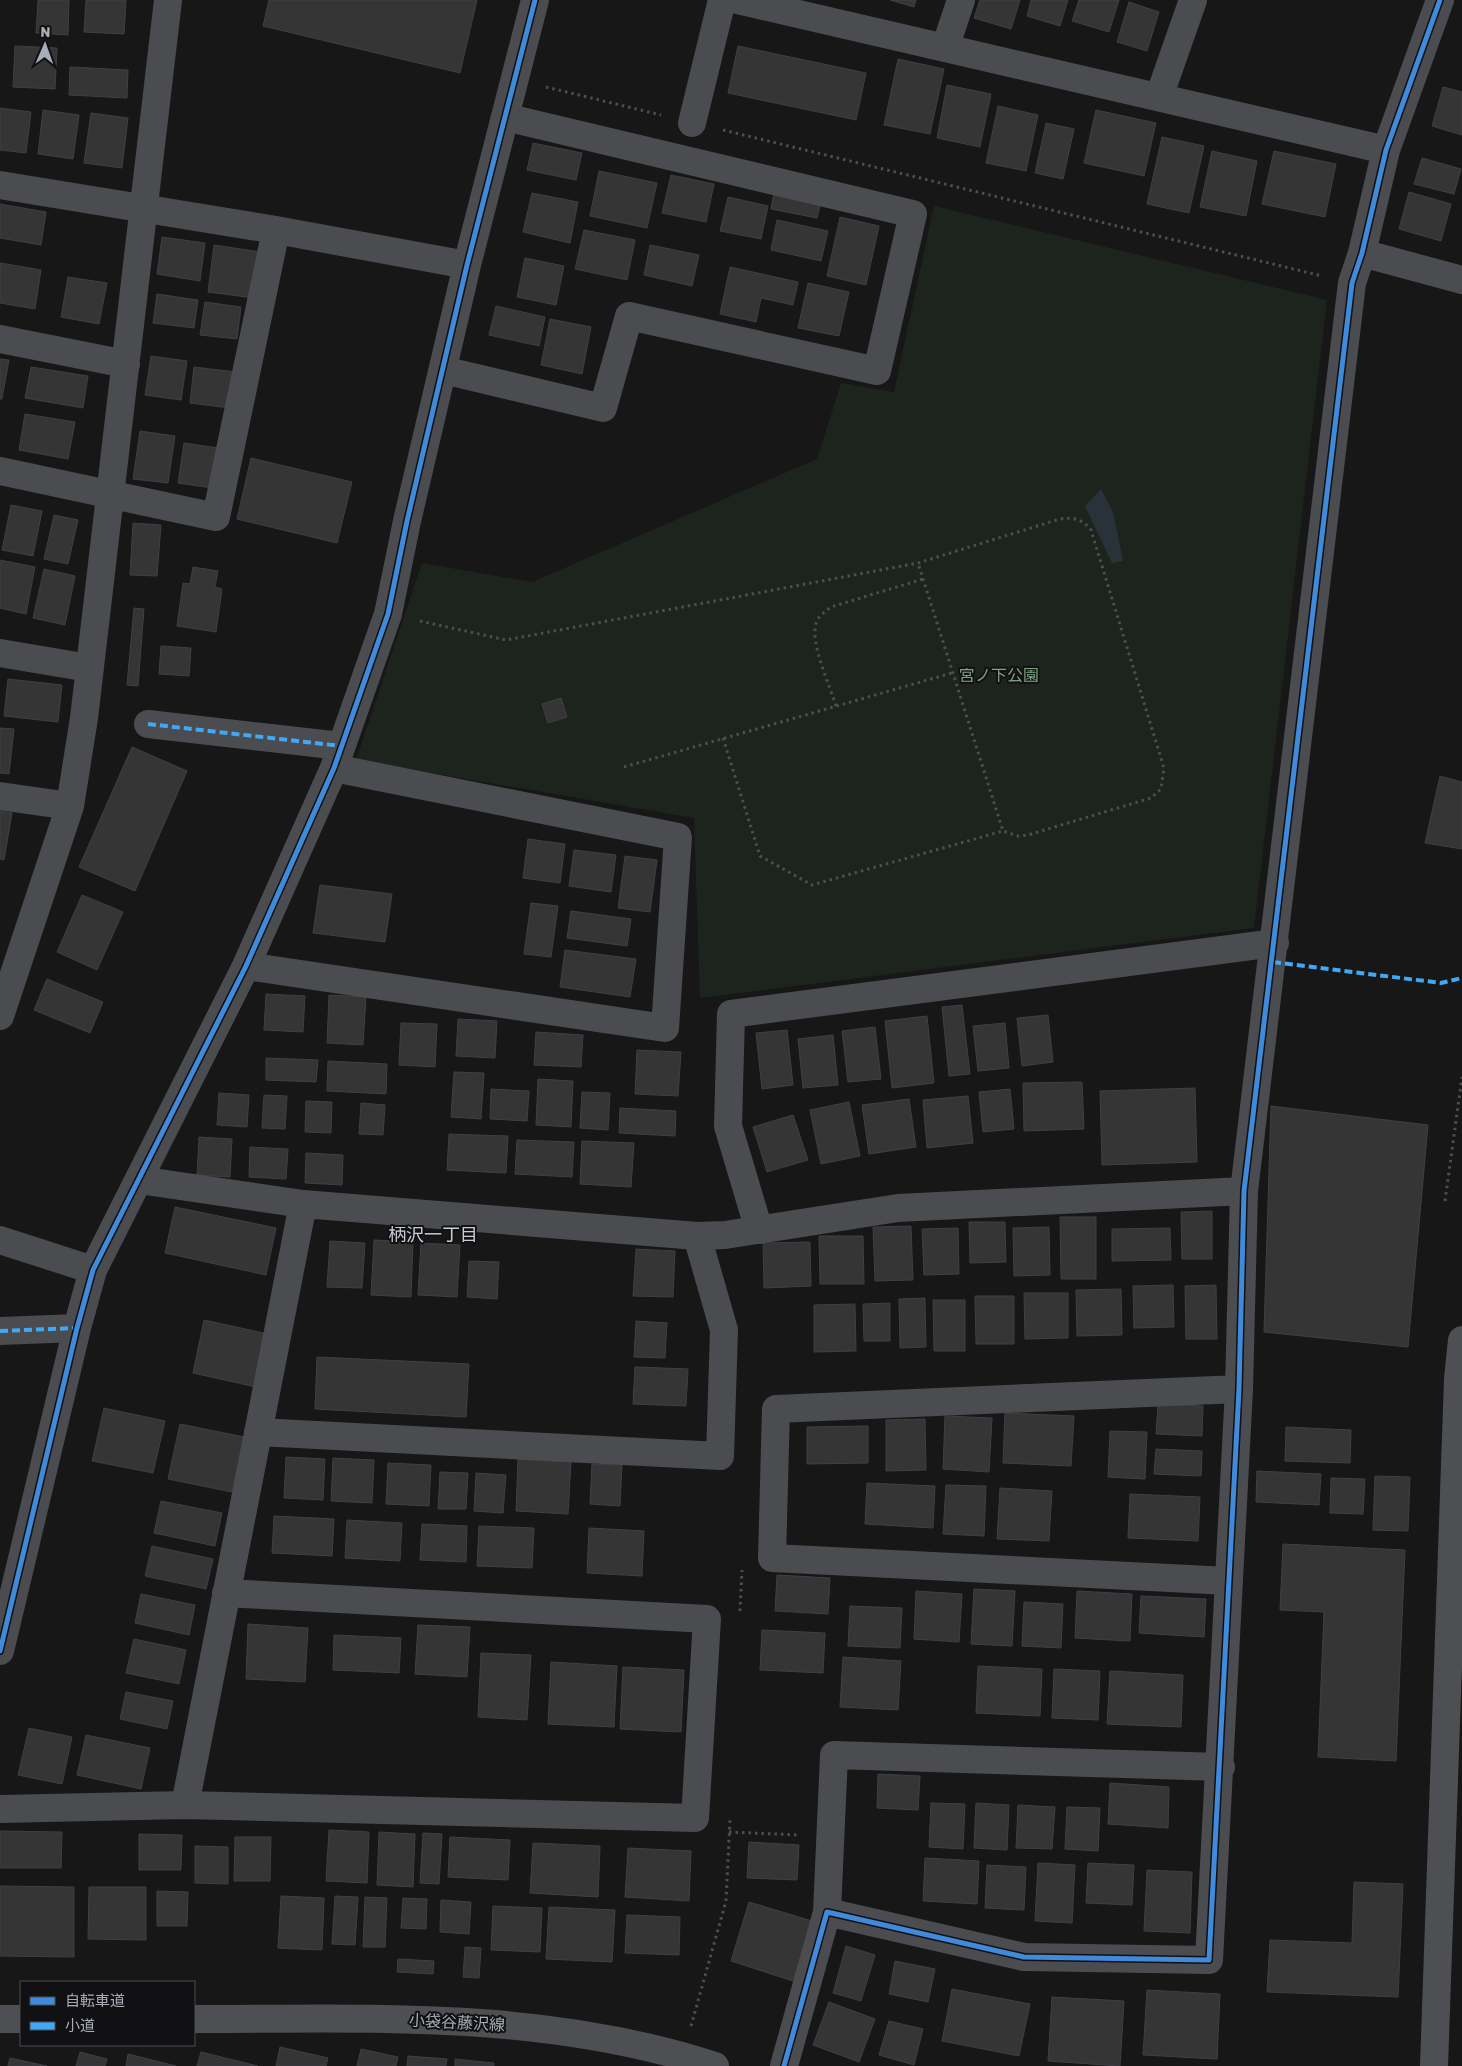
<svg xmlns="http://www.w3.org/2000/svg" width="1462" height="2066" font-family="Rubik,'Noto Sans JP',sans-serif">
	<rect width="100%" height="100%" fill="#171717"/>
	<path fill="#1d241e" d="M934 206 1327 300 1254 928 700 998 694 818 356 760 422 563 532 582 817 459 841 383 894 392Z"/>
	<path fill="#2a3239" d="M1101 489 1113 512 1123 561 1112 563 1085 506Z"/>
	<path fill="#353536" stroke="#3f4043" d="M38 0H69L68 35 36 33Z
		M86 0H126L124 34 84 32Z
		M269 0H477L460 73 263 26Z
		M890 0H916L914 7Z
		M980 0H1020L1011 29 974 18Z
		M1031 0H1068L1060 26 1027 16Z
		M1079 0H1119L1109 32 1072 21Z
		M1129 2 1159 12 1147 51 1117 42Z
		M15 46 57 48 55 89 13 87Z
		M738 46 866 73 856 120 728 93Z
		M898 59 944 69 930 134 884 125Z
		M70 67 128 70 127 98 69 95Z
		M947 85 991 94 980 147 937 138Z
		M1443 87 1462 92V135L1432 126Z
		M998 106 1038 115 1026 171 986 163Z
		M0 108 31 112 26 153 0 150Z
		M43 110 79 115 73 159 38 154Z
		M1096 110 1156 123 1144 176 1084 163Z
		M91 113 128 118 122 168 84 163Z
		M1046 123 1074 129 1063 179 1035 173Z
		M1162 137 1204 146 1189 213 1147 204Z
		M533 143 582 153 576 180 527 170Z
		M1212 151 1257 161 1246 216 1200 207Z
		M1274 151 1336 164 1325 217 1262 204Z
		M1422 158 1461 169 1454 194 1414 184Z
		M599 171 657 183 647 228 590 216Z
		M671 175 714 184 706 222 662 213Z
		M774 192 821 202 817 218 771 209Z
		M1409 192 1451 204 1441 241 1399 229Z
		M532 193 578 202 570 243 523 232Z
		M728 197 768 206 761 239 720 231Z
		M0 204 46 212 41 245 0 238Z
		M840 217 879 226 866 285 827 276Z
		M777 220 828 231 821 261 771 250Z
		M584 230 635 240 627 280 575 269Z
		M162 237 205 243 200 281 157 274Z
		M214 245 261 252 254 298 208 292Z
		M650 245 699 255 692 286 644 275Z
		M525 258 564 266 556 305 517 297Z
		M0 263 41 270 35 309 0 303Z
		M730 267 798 282 793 305 761 298 756 322 720 314Z
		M68 277 107 283 99 324 61 317Z
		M808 283 849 292 839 336 798 328Z
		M157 294 198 300 194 328 153 323Z
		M205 302 241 307 237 339 200 335Z
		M496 306 545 317 539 346 489 335Z
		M550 319 591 327 582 374 541 365Z
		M151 356 187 361 181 400 145 395Z
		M0 359 9 360 2 399H0Z
		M31 367 88 376 83 408 25 398Z
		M194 367 236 372 230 408 190 403Z
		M25 414 75 422 68 459 19 450Z
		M140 431 175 436 168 483 133 479Z
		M184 443 218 448 212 488 178 483Z
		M251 458 352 482 337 543 237 519Z
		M11 505 42 511 33 556 2 550Z
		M54 515 78 520 68 564 44 559Z
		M133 523 161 525 157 576 130 575Z
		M0 560 35 567 26 614 0 608Z
		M193 567 218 571 215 587 222 589 216 632 177 626 183 583 190 584Z
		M44 569 75 576 65 625 33 618Z
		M134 608 144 609 138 686 127 685Z
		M161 646 191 648 189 676 159 674Z
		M8 679 62 685 58 722 4 716Z
		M561 698 567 717 548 723 542 704Z
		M0 728 14 729 9 774 0 773Z
		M132 747 187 771 135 891 79 867Z
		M1440 776 1462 782V849L1425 843Z
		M0 811 12 813 4 860 0 859Z
		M528 839 565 844 560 883 523 878Z
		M574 850 616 855 611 892 569 886Z
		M625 856 657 860 650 912 618 908Z
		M320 885 392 894 385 942 313 933Z
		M82 895 123 912 97 970 57 952Z
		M531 903 558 906 551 957 524 954Z
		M571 911 631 919 627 946 567 938Z
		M565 950 636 959 630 997 560 987Z
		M47 979 103 1002 90 1033 34 1010Z
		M266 994 305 996 303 1032 264 1030Z
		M329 995 366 997 363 1045 327 1043Z
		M962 1005 970 1074 949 1076 942 1007Z
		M1048 1015 1053 1062 1022 1066 1017 1018Z
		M927 1016 934 1083 892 1088 885 1021Z
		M458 1019 497 1021 495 1058 456 1056Z
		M401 1023 437 1024 435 1067 399 1065Z
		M1005 1023 1009 1068 978 1071 973 1026Z
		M875 1027 881 1079 848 1082 842 1031Z
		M787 1030 793 1085 762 1089 756 1033Z
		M536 1032 583 1035 581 1067 534 1065Z
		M833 1035 838 1085 803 1088 798 1039Z
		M637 1050 681 1052 678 1096 635 1094Z
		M266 1058 318 1060 316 1082 266 1080Z
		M328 1061 387 1064 386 1094 327 1091Z
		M454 1072 484 1073 481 1119 451 1117Z
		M538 1079 573 1081 571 1127 536 1125Z
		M1082 1082 1084 1129 1024 1131 1023 1083Z
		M1195 1088 1197 1162 1102 1165 1100 1091Z
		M491 1089 529 1091 527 1121 490 1119Z
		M1010 1089 1014 1129 983 1132 979 1092Z
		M582 1092 610 1093 608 1130 580 1128Z
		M219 1093 249 1095 247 1127 217 1125Z
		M264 1095 287 1096 285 1129 262 1128Z
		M968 1096 973 1143 927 1148 923 1100Z
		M909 1099 916 1147 869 1154 862 1105Z
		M306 1101 332 1102 331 1133 305 1132Z
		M849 1102 860 1156 821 1164 810 1110Z
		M361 1103 385 1105 383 1135 359 1134Z
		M1271 1106 1428 1125 1408 1347 1264 1332Z
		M620 1108 676 1111 675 1136 619 1133Z
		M793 1115 808 1160 767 1172 753 1127Z
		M449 1134 508 1136 506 1173 447 1170Z
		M199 1137 232 1139 230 1177 197 1175Z
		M517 1140 574 1142 572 1177 515 1174Z
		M582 1141 634 1143 631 1187 580 1184Z
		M250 1147 288 1149 286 1179 249 1177Z
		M306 1153 343 1155 342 1185 305 1183Z
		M175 1207 276 1228 266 1275 165 1253Z
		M1212 1211V1259H1182L1181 1212Z
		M1060 1217H1096V1279H1061Z
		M969 1222H1005L1006 1262 970 1263Z
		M911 1226 913 1280 875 1281 873 1227Z
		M1049 1227 1050 1275 1014 1276 1013 1228Z
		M958 1228 959 1274 924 1275 922 1229Z
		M1170 1228 1171 1260 1112 1261V1229Z
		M819 1236H863L864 1284H820Z
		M374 1240 413 1242 411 1297 371 1295Z
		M330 1241 365 1243 362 1288 327 1287Z
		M810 1242 811 1286 764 1288 763 1243Z
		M421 1243 460 1245 457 1297 418 1295Z
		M636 1249 675 1251 673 1297 633 1296Z
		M469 1261 499 1262 497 1299 467 1297Z
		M1173 1285 1174 1327 1134 1328 1133 1286Z
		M1216 1285 1217 1339H1186L1185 1286Z
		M1121 1289 1122 1335 1077 1336 1076 1290Z
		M1024 1293H1068V1338L1025 1339Z
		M975 1296H1014V1344H976Z
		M925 1298 926 1347 900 1348 899 1299Z
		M933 1300H965V1351H934Z
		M890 1303V1341H864L863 1304Z
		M855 1304 856 1351 814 1352V1305Z
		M204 1320 268 1334 256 1387 193 1373Z
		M636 1321 667 1323 665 1358 634 1357Z
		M317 1357 469 1364 466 1417 315 1409Z
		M635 1367 688 1369 686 1406 633 1404Z
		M1158 1404 1203 1406 1202 1436 1156 1434Z
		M104 1408 165 1421 153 1473 92 1461Z
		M1005 1413 1074 1416 1071 1466 1003 1463Z
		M945 1416 992 1418 989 1472 943 1469Z
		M925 1419 926 1470 886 1471V1420Z
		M180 1424 244 1437 232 1492 168 1479Z
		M868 1426V1463L807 1464V1427Z
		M1286 1427 1351 1430 1350 1463 1285 1461Z
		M1110 1431 1147 1432 1145 1479 1108 1477Z
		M1156 1449 1202 1451 1201 1476 1154 1474Z
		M286 1457 325 1459 323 1500 284 1498Z
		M333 1458 374 1460 372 1503 331 1501Z
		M518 1459 571 1462 568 1514 516 1511Z
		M388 1463 431 1465 429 1506 386 1504Z
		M592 1464 622 1465 620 1506 590 1504Z
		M1257 1471 1321 1474 1319 1505 1256 1502Z
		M440 1472 468 1473 466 1509H438Z
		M476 1473 506 1475 503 1513 474 1511Z
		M1375 1476 1410 1477 1408 1531 1373 1530Z
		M1331 1478 1365 1479 1363 1514 1330 1513Z
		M867 1483 935 1486 933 1528 865 1524Z
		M946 1485 986 1486 984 1536 943 1534Z
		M1000 1488 1052 1491 1049 1541 997 1539Z
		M1130 1494 1200 1497 1198 1541 1128 1538Z
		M161 1501 222 1513 215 1546 154 1533Z
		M274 1516 334 1519 332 1556 272 1553Z
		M347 1520 402 1523 400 1561 345 1558Z
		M422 1524 467 1526 466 1562 420 1560Z
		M479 1526 534 1528 532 1568 477 1566Z
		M589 1528 644 1531 642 1576 587 1573Z
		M1283 1544 1405 1550 1396 1761 1318 1757 1324 1612 1280 1610Z
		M152 1546 213 1559 206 1589 145 1576Z
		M777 1575 830 1578 828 1614 775 1611Z
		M974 1589 1015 1591 1012 1646 971 1644Z
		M916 1591 962 1594 959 1642 914 1639Z
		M1077 1591 1132 1594 1130 1641 1075 1638Z
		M141 1594 195 1605 189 1635 135 1623Z
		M1141 1596 1206 1599 1204 1637 1139 1633Z
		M1024 1602 1063 1604 1061 1648 1022 1646Z
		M850 1606 902 1608 900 1648 848 1646Z
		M248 1624 308 1628 305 1682 246 1679Z
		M418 1625 470 1627 467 1677 415 1674Z
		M762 1630 825 1633 823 1673 760 1670Z
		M334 1635 401 1638 399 1673 333 1670Z
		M134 1639 186 1650 179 1684 126 1673Z
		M481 1653 531 1655 527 1720 478 1717Z
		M843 1657 901 1661 898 1710 840 1707Z
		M551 1662 617 1666 614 1727 548 1724Z
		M978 1666 1042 1669 1040 1716 976 1713Z
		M623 1667 684 1670 681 1732 620 1729Z
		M1054 1669 1100 1671 1098 1720 1052 1718Z
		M1110 1671 1183 1675 1181 1727 1107 1724Z
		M126 1692 173 1701 167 1729 120 1719Z
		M29 1728 72 1737 62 1784 18 1775Z
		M86 1735 150 1748 141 1789 77 1775Z
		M878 1774 920 1776 918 1810 877 1808Z
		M1110 1783 1169 1787 1168 1828 1108 1824Z
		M931 1803 965 1804 963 1849 929 1847Z
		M976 1803 1009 1805 1007 1850 974 1848Z
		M1018 1805 1055 1807 1052 1849 1016 1848Z
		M1067 1807 1100 1808 1098 1851 1065 1849Z
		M329 1830 369 1832 367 1883 326 1881Z
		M0 1831 62 1832 61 1868H0Z
		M379 1832 415 1834 413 1887 377 1885Z
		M423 1833 442 1834 439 1884 420 1883Z
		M139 1834 182 1835 181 1870H139Z
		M235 1837H271L270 1881H234Z
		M450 1837 510 1840 508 1880 448 1877Z
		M749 1842 799 1845 797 1880 747 1878Z
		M533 1843 600 1846 598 1897 530 1893Z
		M195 1846 228 1847V1884L195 1883Z
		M628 1848 691 1851 689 1901 625 1897Z
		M925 1858 979 1861 977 1904 923 1901Z
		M1038 1863 1075 1865 1072 1923 1035 1921Z
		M1088 1863 1134 1865 1132 1905 1086 1903Z
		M987 1865 1026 1867 1024 1910 985 1908Z
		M1147 1870 1192 1872 1190 1933 1144 1931Z
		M1354 1882 1403 1884 1398 1997 1267 1992 1270 1940 1352 1943Z
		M0 1886 74 1887V1957L0 1956Z
		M89 1887H146V1940L88 1939Z
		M157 1891 188 1892 187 1926H157Z
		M281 1896 324 1898 322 1950 278 1948Z
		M335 1896 358 1897 355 1945 332 1944Z
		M365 1897 387 1898 385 1947H363Z
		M403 1898 427 1899 426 1929 401 1928Z
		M441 1900 471 1902 469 1934 440 1932Z
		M749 1902 812 1921 793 1981 731 1961Z
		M493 1906 542 1908 540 1952 491 1950Z
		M549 1907 615 1910 612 1962 546 1959Z
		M627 1915 680 1917 679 1955 625 1953Z
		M846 1946 875 1955 861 2001 833 1993Z
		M465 1947 481 1948 479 1978 463 1977Z
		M398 1959 434 1961 433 1974 397 1972Z
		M895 1961 935 1969 928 2002 889 1994Z
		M952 1989 1030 2004 1019 2056 942 2041Z
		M1147 1990 1220 1994 1217 2059 1143 2055Z
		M1052 1997 1124 2001 1120 2066 1048 2061Z
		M829 2002 875 2019 859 2062 813 2045Z
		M889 2021 923 2029 914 2065 879 2055Z
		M280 2047 328 2058 326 2066H276Z
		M361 2049 398 2057 396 2066H357Z
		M80 2052 107 2059 105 2066H76Z
		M201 2052 258 2066H197Z
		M128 2054 176 2066H126Z
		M408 2056 447 2059 446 2066H407Z
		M10 2058 47 2066H8Z
		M455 2059 494 2063V2066H455Z"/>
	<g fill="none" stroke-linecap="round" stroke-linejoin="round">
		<path stroke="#4d4e52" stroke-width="3" stroke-dasharray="2.5 4" stroke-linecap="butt" d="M546 87 661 115
			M723 130 1322 276
			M420 621 506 640 918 563 1060 519C1073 517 1082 519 1091 530L1164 768 1161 789 1151 798 1028 835 1018 836 1003 831 918 563
			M836 706C830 686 810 643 816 624 818 616 825 612 831 607L923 579
			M723 738 760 856 812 885 1003 831
			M624 767 952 673
			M1445 1201 1462 1077
			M740 1611 742 1570
			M729 1832 798 1835
			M691 2026 726 1901 730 1820"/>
		<path stroke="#4b4c50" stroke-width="28" d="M738 0 1386 150
			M945 48 961 0
			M1159 97 1193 0
			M692 123 722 0
			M0 185 276 230 467 265
			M1362 253 1462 280
			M0 339 126 364
			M443 370 603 408 629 316 877 371 913 214 505 117
			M0 471 216 517 276 230
			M0 653 89 668
			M148 724 341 746
			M0 796 70 806
			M246 966 665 1028 678 837 334 768
			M0 1016 70 806 84 718 168 0
			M139 1180 303 1204 697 1236 725 1235 898 1208 1244 1191
			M759 1230 728 1126 731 1014 1275 943
			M0 1240 93 1270
			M0 1331 77 1328
			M258 1432 720 1456 724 1330 697 1236
			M1229 1581 772 1558 776 1409 1239 1389
			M0 1651 77 1328 93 1270 246 966 334 768 388 614 407 521 467 265 535 0
			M185 1805 303 1204
			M0 1809 185 1805 695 1818 707 1619 226 1593
			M827 1912 834 1755 1221 1767
			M784 2066 827 1912 1024 1957 1209 1960 1239 1389 1244 1191 1352 283 1362 253 1386 150 1440 0"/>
		<path stroke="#4d4f52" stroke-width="28" d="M0 2019H21
			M194 2019C372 2019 543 2010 715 2066
			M1434 2066 1458 1379 1462 1340"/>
		<path stroke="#3fa9f5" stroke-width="4" stroke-dasharray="8 4" stroke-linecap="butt" d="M148 724 341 746
			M1273 962 1441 983 1462 978
			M0 1331 77 1328"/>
		<defs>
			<path id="cycleway" d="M0 1651 77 1328 93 1270 246 966 334 768 388 614 407 521 467 265 535 0
				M784 2066 827 1912 1024 1957 1209 1960 1239 1389 1244 1191 1352 283 1362 253 1386 150 1440 0"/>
		</defs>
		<use href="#cycleway" stroke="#111113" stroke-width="8"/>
		<use href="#cycleway" stroke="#408adc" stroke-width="5"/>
	</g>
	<g text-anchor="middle" stroke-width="4" stroke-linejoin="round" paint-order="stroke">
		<g font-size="16" fill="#7fa381" stroke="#111113">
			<text x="999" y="681">宮ノ下公園</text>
		</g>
		<g font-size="16" fill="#a8adb8" stroke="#111113">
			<text transform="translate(457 2022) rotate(3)" y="6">小袋谷藤沢線</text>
		</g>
		<g font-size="18" fill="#c9ccd4" stroke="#111113">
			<text x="433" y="1241">柄沢一丁目</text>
		</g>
	</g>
	<rect x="20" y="1981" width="175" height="65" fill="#111113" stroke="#4d4f55"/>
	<rect x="30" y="1997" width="25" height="8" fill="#408adc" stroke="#4d4f55"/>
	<text x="65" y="2006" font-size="15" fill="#a8adb8">自転車道</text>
	<rect x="30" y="2022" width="25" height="8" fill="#3fa9f5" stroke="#4d4f55"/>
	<text x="65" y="2031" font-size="15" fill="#a8adb8">小道</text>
	<g transform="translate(45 45) rotate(2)" stroke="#111113" stroke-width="4" paint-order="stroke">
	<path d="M0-4L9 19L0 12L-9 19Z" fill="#a8adb8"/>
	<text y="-8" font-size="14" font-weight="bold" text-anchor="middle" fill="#a8adb8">N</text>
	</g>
</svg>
